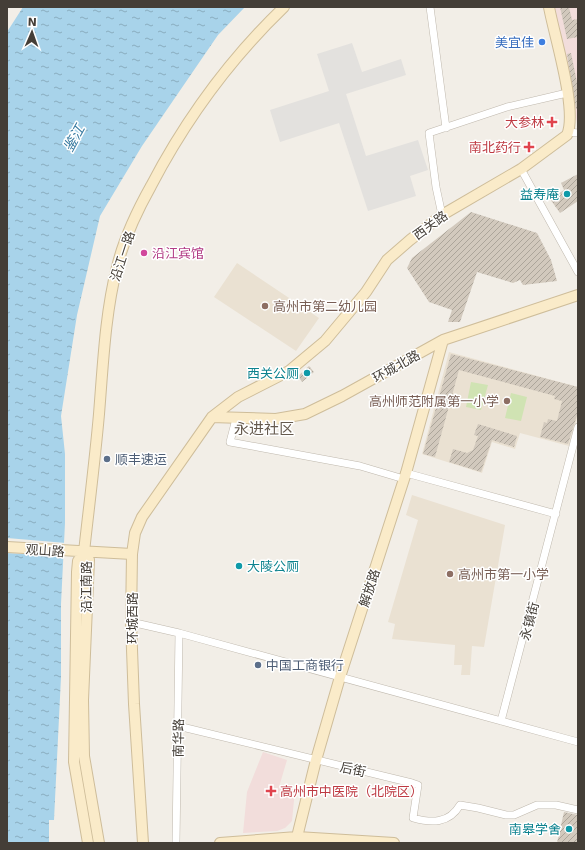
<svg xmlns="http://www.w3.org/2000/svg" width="585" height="850" font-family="'DejaVu Sans','Noto Sans SC',sans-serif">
	<defs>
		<pattern id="water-ripples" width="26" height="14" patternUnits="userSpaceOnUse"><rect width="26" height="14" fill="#a8d3ea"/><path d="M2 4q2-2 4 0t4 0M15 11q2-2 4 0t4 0" fill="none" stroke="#8aadbe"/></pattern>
		<pattern id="building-hatch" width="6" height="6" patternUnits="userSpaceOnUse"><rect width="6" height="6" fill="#d2c9bd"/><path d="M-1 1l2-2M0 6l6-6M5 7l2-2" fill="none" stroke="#aca59a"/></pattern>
	</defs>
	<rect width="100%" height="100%" fill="#f2eee7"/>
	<path fill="#eae1d2" d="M237 263 319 318 296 351 214 297Z
		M449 352 578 387V415L569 446 520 433 515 449 492 442 482 473 422 454Z
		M412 495 505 525 484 647 472 646 470 675H461L462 665H454L455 645 392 639 395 624 388 622 418 520 406 515Z"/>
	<path fill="#f2dddb" d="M554 7H578V128Z
		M263 752 287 760 279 787 295 790 292 821 285 828 277 831 243 833 247 792Z"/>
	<path fill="#d0e3b3" d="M471 382 488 385 481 410 466 407Z
		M511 393 527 397 521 421 505 418Z"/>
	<path fill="#e3e1de" d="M352 43 362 72 401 59 406 75 346 94 366 156 418 140 428 170 410 176 416 196 368 211 339 123 280 142 270 110 329 91 317 54Z"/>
	<path fill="url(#water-ripples)" d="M23 7H245L218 35 142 146 100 216 77 315 61 416 65 454V523L61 604V677L54 820H49V843H7V32Z"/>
	<path fill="#f2eee7" d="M7 538 66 543V557L7 553Z"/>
	<path fill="url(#building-hatch)" d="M560 7H569L572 20 578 19V37L567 39Z
		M571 53 578 87V109H576L567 54Z
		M578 174V201L560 213 550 199 564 190 561 183Z
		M471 212 537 233 551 260 557 281 523 285 520 280 513 283 477 272 460 322H448L452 310 429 302 407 268 412 258Z
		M451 354 578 387V412L568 444 540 437 544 422 547 423 548 419 557 421 562 401 554 399 555 396 459 370 435 457 423 454Z
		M309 366 314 372 302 382 298 376Z
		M478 424 517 436 514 447 492 440 481 472 449 462 453 449 467 453 473 450 478 436 474 435Z
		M564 812 578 815V843H557Z"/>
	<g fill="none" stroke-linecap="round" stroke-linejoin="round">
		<defs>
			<path id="street" d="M430 7 446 128
				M569 132 578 133
				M521 169 578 272
				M442 215 436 187 429 133 507 107 567 93
				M236 419 230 442 360 466 404 479
				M406 473 556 514
				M131 622 179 633 578 742
				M501 721 578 427
				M178 726 412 783 418 785 413 818C431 823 449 824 460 805L478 808 506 815H514L537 805H556L578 810
				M176 843 179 633"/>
			<path id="secondary" d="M212 417 276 419 305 414 342 396 443 340 578 295
				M7 547 132 554
				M84 552 89 560 83 700 84 756 99 843
				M297 837 316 760 340 677 406 473 443 340
				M88 843 74 762 77 572 78 561 84 552C89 506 95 460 99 414 103 365 105 314 117 267 124 238 137 211 151 186 186 119 230 59 284 7
				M143 843 134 704 131 622 132 554 135 533 142 517 212 417 238 397 289 371 325 341 366 292 387 260 410 240 442 215 521 169 567 135C578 110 554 35 549 7
				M220 843 297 837 394 843"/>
		</defs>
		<use href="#street" stroke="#bfb8ad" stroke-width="8"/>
		<use href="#secondary" stroke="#cebd9a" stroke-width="12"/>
		<use href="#street" stroke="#fff" stroke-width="7"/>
		<use href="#secondary" stroke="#faebc9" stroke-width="10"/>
	</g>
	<circle fill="#3f7fe0" stroke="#fff" stroke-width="1.5" cx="542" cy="42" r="4"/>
	<g fill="#e0444e" stroke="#fff" stroke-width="1.5">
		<path d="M550 116h4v4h4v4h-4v4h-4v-4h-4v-4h4z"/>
		<path d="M527 141h4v4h4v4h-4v4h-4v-4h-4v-4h4z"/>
		<path d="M269 785h4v4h4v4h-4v4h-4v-4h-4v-4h4z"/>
	</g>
	<g fill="#0f9aa8" stroke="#fff" stroke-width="1.5">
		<circle cx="567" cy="194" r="4"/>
		<circle cx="307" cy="373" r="4"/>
		<circle cx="239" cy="566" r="4"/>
		<circle cx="569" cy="829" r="4"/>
	</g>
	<circle fill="#d1479c" stroke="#fff" stroke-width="1.5" cx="144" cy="253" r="4"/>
	<g fill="#8d6e63" stroke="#fff" stroke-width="1.5">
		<circle cx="265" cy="306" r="4"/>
		<circle cx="507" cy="401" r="4"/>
		<circle cx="450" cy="574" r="4"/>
	</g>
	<g fill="#5c6f8a" stroke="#fff" stroke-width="1.5">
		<circle cx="107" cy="459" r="4"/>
		<circle cx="258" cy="665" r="4"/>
	</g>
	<g text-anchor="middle" stroke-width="3" stroke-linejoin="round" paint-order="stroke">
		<g font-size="13" fill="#366cbe" stroke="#fff" text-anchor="end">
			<text x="534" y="47">美宜佳</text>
		</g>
		<g font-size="13" fill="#be3a42" stroke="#fff" text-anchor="end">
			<text x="544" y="127">大参林</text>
			<text x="521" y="152">南北药行</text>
			<text x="280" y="796" text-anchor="start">高州市中医院（北院区）</text>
		</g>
		<g font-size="13" fill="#0d838f" stroke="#fff" text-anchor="end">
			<text x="559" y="199">益寿庵</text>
			<text x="299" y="378">西关公厕</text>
			<text x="247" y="571" text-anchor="start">大陵公厕</text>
			<text x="561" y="834">南皋学舍</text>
		</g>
		<g font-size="13" fill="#443e37" stroke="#fff">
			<text transform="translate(430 225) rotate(-36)" y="5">西关路</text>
			<text transform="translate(122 256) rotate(-72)" y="5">沿江一路</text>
			<text transform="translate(396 366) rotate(-29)" y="5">环城北路</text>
			<text transform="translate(45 550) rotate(4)" y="5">观山路</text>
			<text transform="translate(86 587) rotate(-90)" y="5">沿江南路</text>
			<text transform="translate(369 588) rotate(-72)" y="5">解放路</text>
			<text transform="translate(132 618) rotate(-90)" y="5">环城西路</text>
			<text transform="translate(529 621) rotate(-75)" y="5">永镇街</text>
			<text transform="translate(178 738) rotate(-89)" y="5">南华路</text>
			<text transform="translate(353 769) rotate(13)" y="5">后街</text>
		</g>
		<g font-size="13" fill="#b23c85" stroke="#fff" text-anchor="start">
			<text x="152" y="258">沿江宾馆</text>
		</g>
		<g font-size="13" fill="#785e54" stroke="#fff" text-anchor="start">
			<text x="273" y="311">高州市第二幼儿园</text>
			<text x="499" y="406" text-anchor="end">高州师范附属第一小学</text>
			<text x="458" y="579">高州市第一小学</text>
		</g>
		<g font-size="13" fill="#4e5e75" stroke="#fff" text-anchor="start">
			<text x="115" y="464">顺丰速运</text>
			<text x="266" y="670">中国工商银行</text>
		</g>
		<g font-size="14" font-style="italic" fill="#377aa0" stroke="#fff">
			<text transform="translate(74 138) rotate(-61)" y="5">鉴江</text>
		</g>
		<g font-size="15" fill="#665b4f" stroke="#fff">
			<text x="264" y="434">永进社区</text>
		</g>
	</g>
	<rect width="585" height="850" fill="none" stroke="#443e37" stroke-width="16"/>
	<g transform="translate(32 32) rotate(2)" stroke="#ffffff" stroke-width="3" paint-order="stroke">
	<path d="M0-3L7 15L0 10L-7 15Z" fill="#443e37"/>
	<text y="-6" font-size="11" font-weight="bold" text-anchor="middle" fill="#443e37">N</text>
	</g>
</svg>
